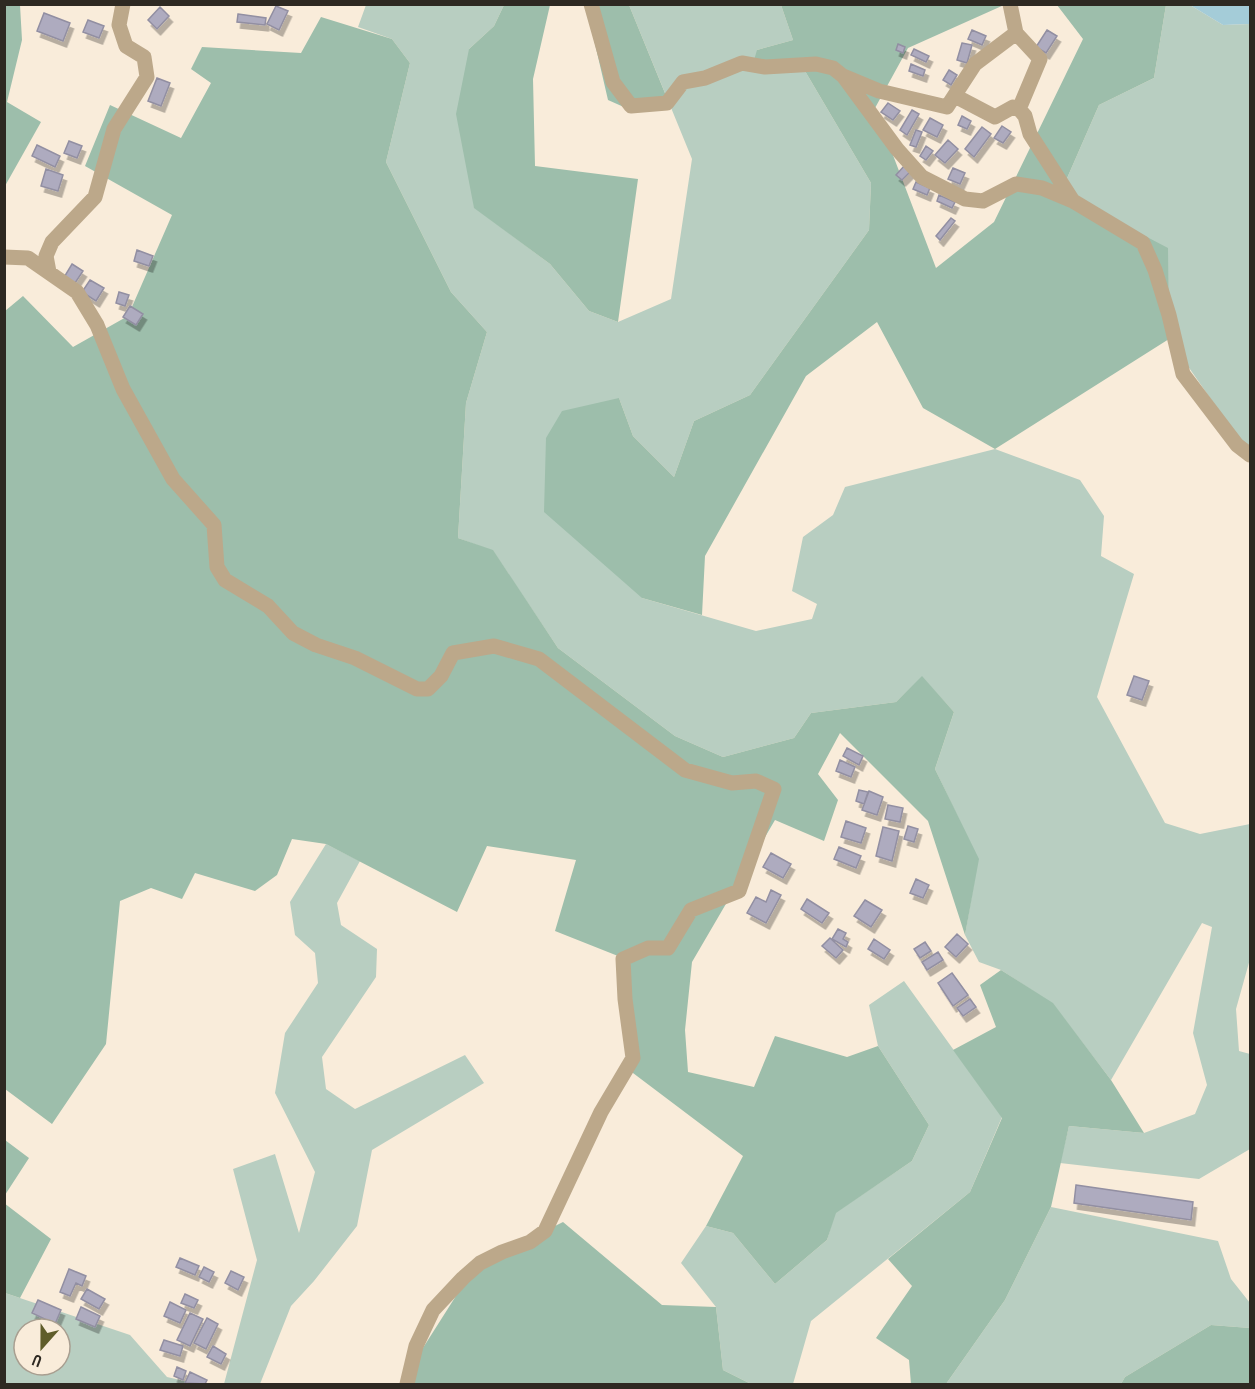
<svg xmlns="http://www.w3.org/2000/svg" width="1255" height="1389" font-family="'PT Sans Narrow',sans-serif">
	<defs>
		<filter id="shadow"><feDropShadow dx="3.5" dy="6" stdDeviation="0" flood-color="#0004"/></filter>
	</defs>
	<rect width="100%" height="100%" fill="#f9ecda"/>
	<path fill="#b8cec1" fill-rule="evenodd" d="M366 5H504L494 26 469 49 474 207 550 264 589 311 618 322 671 299 692 159 629 5H781L793 40 757 50 805 71 871 183 869 230 750 395 694 421 674 477 633 436 619 398 642 598 756 631 812 619 817 604 792 591 803 537 833 515 845 487 995 449 1080 480 1104 516 1101 556 1134 574 1097 697 1165 823 1200 834 1250 824V959L1236 1009 1239 1051 1250 1054V1149L1199 1179 1060 1163 1069 1126 1144 1133 1195 1114 1207 1085 1193 1033 1212 927 1202 923 1111 1080 1053 1004 1001 970 979 962 965 935 978 859 935 769 954 712 922 677 896 702 811 713 794 738 723 757 675 736 558 648 493 551 458 538 466 403 487 332 451 292 386 162 410 63 392 39 358 27Z
		M1166 5H1190L1223 25 1250 24V447L1240 441 1169 339 1061 192 1099 105 1154 78Z
		M326 844 360 861 337 903 341 925 377 949 376 977 322 1057 326 1089 355 1109 465 1055 484 1083 372 1150 357 1226 314 1281 291 1306 260 1384H224L257 1260 233 1169 275 1154 299 1233 315 1172 275 1093 285 1033 318 983 315 953 295 935 290 902Z
		M904 981 1002 1117 970 1192 811 1321 793 1384H751L723 1370 716 1307 681 1263 706 1226 733 1233 775 1284 827 1240 835 1213 912 1161 929 1125 878 1046 869 1005Z
		M1051 1207 1218 1241 1231 1279 1250 1303V1328L1211 1325 1125 1377 1121 1384H946L1005 1300Z
		M5 1293 130 1335 167 1377 198 1384H5ZM24 1329H60V1365H24Z"/>
	<path fill="#9dbeab" d="M5 4 20 5 22 40 7 102 41 122 5 186Z
		M504 5H550L533 79 535 166 638 179 618 322 589 311 550 264 474 208 456 114 469 49 494 26Z
		M586 5H629L669 103 635 112 608 100Z
		M781 5H1004L908 48 875 108 936 268 994 222 1083 39 1057 5H1166L1154 78 1099 105 1061 192 1168 248 1169 339 995 449 923 408 877 322 806 376 705 556 702 615 642 598 544 512 546 438 562 411 619 398 633 436 674 477 694 421 750 395 869 230 871 183 805 71 752 67 757 50 793 40Z
		M321 17 392 39 410 63 386 162 451 292 487 332 466 403 458 538 493 550 558 648 675 736 723 757 794 738 811 713 896 702 922 676 954 712 935 769 979 859 965 935 928 821 840 733 818 774 838 800 824 841 775 820 692 962 685 1030 688 1072 754 1087 775 1036 847 1057 878 1046 929 1125 912 1161 836 1213 827 1240 775 1284 733 1233 706 1226 743 1156 629 1070 618 956 555 931 576 860 487 846 457 912 326 844 292 839 277 875 255 891 195 873 182 899 151 888 120 901 106 1044 52 1124 5 1089V311L23 296 73 347 128 316 172 215 85 166 110 105 181 138 211 83 191 69 202 47 301 53Z
		M1001 970 1053 1003 1111 1080 1144 1133 1069 1126 1051 1207 1005 1300 946 1384H911L909 1360 876 1338 912 1286 888 1259 970 1192 1002 1118 953 1050 996 1027 980 985Z
		M5 1140 29 1158 5 1195Z
		M4 1203 51 1239 20 1298 5 1293Z
		M563 1222 662 1305 716 1307 723 1370 751 1384H407L414 1362 475 1266Z
		M1211 1325 1250 1328V1384H1121L1125 1377Z"/>
	<path fill="#a4ccd8" d="M1190 5H1250V24L1223 25Z"/>
	<path fill="#aeabbf" stroke="#928fa2" stroke-width="1.5" filter="url(#shadow)" d="M276 6 288 11 279 30 267 24Z
		M160 7 169 16 157 29 148 20Z
		M44 13 70 23 63 41 37 31Z
		M238 14 266 18 265 25 237 22Z
		M88 20 104 26 99 38 83 32Z
		M972 30 986 36 982 45 968 39Z
		M1047 30 1057 36 1046 53 1036 47Z
		M962 43 972 45 967 63 957 60Z
		M898 44 905 47 903 53 896 50Z
		M914 49 929 56 926 62 911 55Z
		M911 64 925 70 923 76 909 71Z
		M949 70 957 75 951 85 943 80Z
		M157 78 170 83 161 106 148 101Z
		M888 103 900 111 893 120 881 112Z
		M912 110 919 114 907 135 900 130Z
		M962 116 971 121 967 129 958 125Z
		M930 118 943 125 937 137 923 130Z
		M1002 126 1011 132 1003 143 994 138Z
		M982 127 991 134 974 157 965 149Z
		M916 130 922 132 916 147 910 145Z
		M948 140 958 149 945 163 935 155Z
		M69 141 82 146 77 158 64 153Z
		M37 145 60 156 55 167 32 156Z
		M926 146 933 151 926 160 920 156Z
		M905 165 911 171 902 180 896 175Z
		M953 168 965 173 960 184 948 179Z
		M46 169 63 175 58 191 41 186Z
		M916 182 930 188 927 195 913 189Z
		M939 195 955 202 952 208 937 201Z
		M951 218 955 221 940 240 936 236Z
		M137 250 153 256 149 266 134 261Z
		M72 264 83 271 73 286 63 279Z
		M90 280 104 288 96 301 82 292Z
		M119 292 129 295 125 306 116 303Z
		M130 306 143 314 136 325 123 317Z
		M1134 676 1149 681 1142 700 1127 695Z
		M847 748 863 756 859 765 843 756Z
		M840 760 855 767 851 777 836 771Z
		M859 790 868 792 864 804 856 801Z
		M869 791 883 797 877 815 862 810Z
		M888 805 903 808 900 822 885 819Z
		M846 821 866 828 861 843 841 837Z
		M908 826 918 829 914 842 904 839Z
		M883 827 899 831 892 861 876 856Z
		M839 847 861 856 856 868 834 859Z
		M771 853 791 864 783 878 763 867Z
		M916 879 929 885 923 898 910 893Z
		M771 890 781 895 766 923 747 913 756 897 766 902Z
		M807 899 829 913 822 923 801 909Z
		M865 900 882 910 871 927 854 916Z
		M838 929 846 933 843 939 848 942 846 947 832 939Z
		M957 934 968 944 956 957 945 947Z
		M830 938 843 950 836 958 822 946Z
		M874 939 890 950 884 959 868 949Z
		M925 942 931 951 920 958 914 949Z
		M938 952 943 960 927 970 922 962Z
		M952 973 968 995 953 1006 938 983Z
		M970 999 976 1007 963 1016 957 1008Z
		M1076 1185 1193 1202 1191 1220 1074 1203Z
		M180 1258 199 1266 195 1275 176 1267Z
		M204 1267 214 1272 209 1282 199 1277Z
		M69 1269 86 1276 82 1286 76 1283 70 1296 60 1292Z
		M231 1271 244 1277 238 1290 225 1283Z
		M87 1289 105 1299 99 1309 81 1299Z
		M185 1294 198 1300 194 1308 181 1303Z
		M38 1300 61 1310 55 1324 32 1313Z
		M170 1302 186 1310 180 1323 164 1316Z
		M81 1307 100 1316 95 1327 76 1319Z
		M190 1313 203 1319 190 1346 177 1340Z
		M207 1318 218 1324 206 1349 194 1343Z
		M164 1340 183 1346 180 1356 160 1350Z
		M213 1346 226 1354 221 1364 207 1357Z
		M177 1367 186 1371 183 1380 174 1376Z
		M190 1372 207 1380 205 1384 185 1383Z"/>
	<g fill="none" stroke-linecap="round" stroke-linejoin="round">
		<path stroke="#bca88a" stroke-width="15" d="M591 4 613 82 631 106 667 103 683 82 705 78 742 63 765 67 816 64 833 68 843 76 879 91 947 107 975 64 1016 33
			M1010 4 1016 33 1040 59 1019 109
			M844 77 897 149 922 177 965 199 983 201 1016 184 1042 188 1073 201
			M955 96 995 117 1013 107 1019 109 1025 116 1030 134 1073 201 1143 243 1155 270 1169 315 1183 374 1237 445 1250 455
			M4 257 28 258 77 292 97 325 123 389 173 479 214 525 217 567 225 580 268 606 293 633 316 645 355 658 417 689H428L441 676 453 653 494 646 539 659 685 770 732 783 756 781 774 789 739 891 691 910 668 948H648L623 959 625 999 633 1058 601 1112 545 1231 530 1242 502 1252 480 1263 463 1278 433 1310 416 1346 407 1384
			M49 272 46 256 52 242 95 197 114 129 147 77 144 57 126 46 119 25 123 4"/>
	</g>
	<rect width="1255" height="1389" fill="none" stroke="#2e2922" stroke-width="12"/>
	<g transform="translate(42 1347) rotate(201)"><circle r="28" fill="#f9ecda" stroke="#a89e90" stroke-width="1.5"/>
	<path d="M0-4.5L10 22L0 15L-10 22Z" fill="#605d2a"/>
	<text y="-9" font-size="16" font-weight="bold" text-anchor="middle" fill="#2e2922">U</text>
	</g>
</svg>
